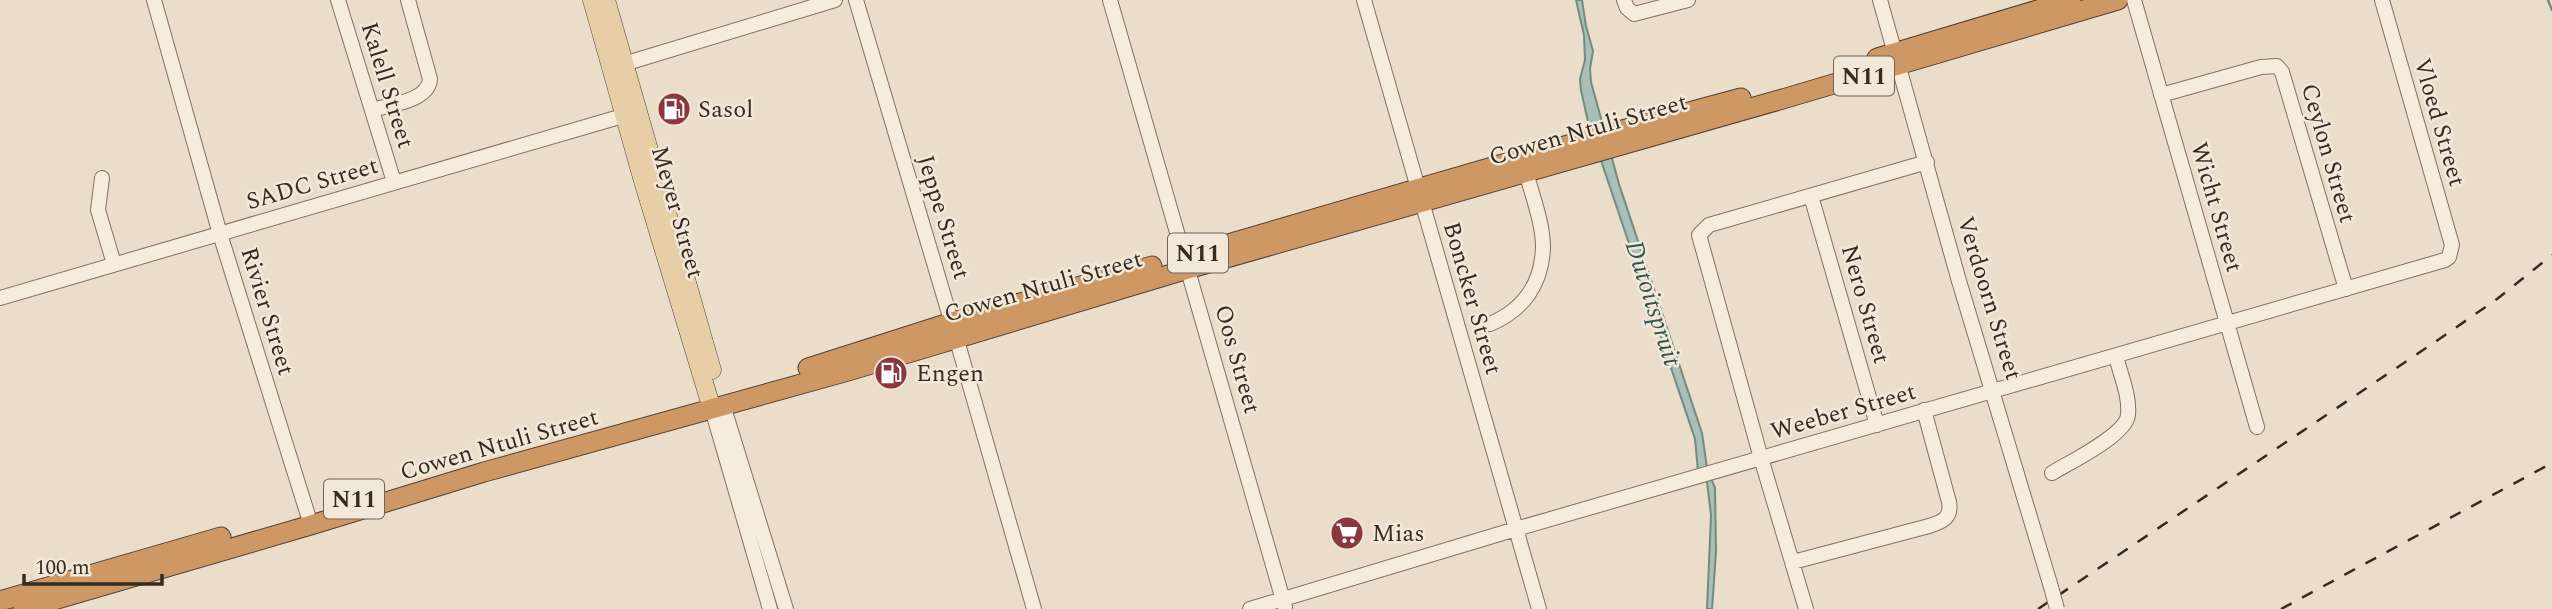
<svg xmlns="http://www.w3.org/2000/svg" width="2552" height="609" font-family="Spectral,serif">
	<rect width="100%" height="100%" fill="#eaddc9"/>
	<path fill="#a9bfb7" stroke="#718c83" stroke-width="2" d="M1576 0H1582L1586 26 1593 51 1590 69 1591 82 1619 184 1702 433 1707 468 1715 488 1716 552 1712 609H1707L1711 515 1707 482 1698 471 1695 439 1588 122 1581 90 1580 79 1585 60 1584 35Z"/>
	<g fill="none" stroke-linecap="round" stroke-linejoin="round">
		<path stroke="#718c83" stroke-width="2.5" d="M2548 0 2552 10"/>
		<defs>
			<path id="minor" d="M154 0 220 234 311 525
				M338 0 394 182
				M856 0 956 337 1034 609
				M1110 0 1285 607
				M1364 0 1539 609
				M1624 0 1627 8 1634 14 1688 0
				M1880 0 1959 281 2051 587
				M2134 0 2257 427
				M617 66 835 0
				M2161 95 2261 67 2277 66 2282 72 2346 289
				M372 110C389 105 429 101 430 79L408 0
				M102 178 98 210 114 264
				M1811 196 1877 425
				M0 298 633 113
				M1490 324C1523 310 1542 284 1543 247 1543 223 1532 195 1526 172
				M723 405 786 609
				M712 409 770 609
				M2052 473C2070 462 2126 435 2128 415 2130 395 2120 374 2116 356
				M1793 562 1929 526C1942 522 1952 518 1949 502L1924 410
				M1250 609 1516 529 2445 260 2449 257 2452 245 2382 0
				M1806 609 1761 458 1699 235 1709 225 1927 162"/>
			<path id="major" d="M592 0 643 181 712 409
				M606 0 712 370"/>
			<path id="highway" d="M1877 58 2071 0
				M1221 246 1585 140 1741 98
				M808 368 952 322 1152 266
				M0 601 221 537
				M23 609 311 525 484 472 848 371 1188 269 1786 98 2118 0"/>
		</defs>
		<use href="#minor" stroke="#847060" stroke-width="16"/>
		<use href="#major" stroke="#533f33" stroke-width="19"/>
		<use href="#highway" stroke="#533f33" stroke-width="21"/>
		<use href="#minor" stroke="#f5ecdc" stroke-width="14"/>
		<use href="#major" stroke="#e8cea6" stroke-width="18"/>
		<use href="#highway" stroke="#ce9865" stroke-width="19"/>
		<path stroke="#362a22" stroke-width="2.5" stroke-dasharray="12 12" stroke-linecap="butt" d="M2038 609 2438 340 2497 299 2552 255
			M2281 609 2552 463"/>
		<defs>
			<path id="minor-bridge" d="M2051 587 2057 609"/>
		</defs>
		<use href="#minor-bridge" stroke="#847060" stroke-width="16" stroke-linecap="butt"/>
		<use href="#minor-bridge" stroke="#f5ecdc" stroke-width="14"/>
	</g>
	<defs>
		<symbol id="fuel-disc" viewBox="-11 -11 22 22"><circle r="9.5" fill="#8c373e" stroke="#f2e8d8"/><path d="M-5.5-6h7V0h2V4h1.3V-2.5L3-4.5l.8-.8L6-3V5H2.5V1h-1V6h-7ZM-4.2-4.7v3.2H.2V-4.7Z" fill="#fff"/></symbol>
		<symbol id="supermarket-disc" viewBox="-11 -11 22 22"><circle r="9.5" fill="#8c373e" stroke="#f2e8d8"/><path d="M-6-5.5h2.5l.6 2H6L4.5 2H-2.5L-4.4-4H-6ZM-1.5 3.2a1.3 1.3 0 1 0 .1 0ZM3 3.2a1.3 1.3 0 1 0 .1 0Z" fill="#fff"/></symbol>
	</defs>
	<g fill-rule="evenodd">
		<use href="#fuel-disc" x="655" y="90" width="38" height="38"/>
		<use href="#fuel-disc" x="872" y="354" width="38" height="38"/>
		<use href="#supermarket-disc" x="1328" y="514" width="38" height="38"/>
	</g>
	<g text-anchor="middle" stroke-width="5" stroke-linejoin="round" paint-order="stroke">
		<g fill="#f2e8d8" stroke="#6e6359" stroke-width="2">
			<rect x="1834" y="56.5" width="60" height="39" rx="5"/>
			<rect x="1168" y="233.5" width="60" height="39" rx="5"/>
			<rect x="324" y="479.5" width="60" height="39" rx="5"/>
		</g>
		<g font-size="23" font-weight="bold" fill="#362a22">
			<text x="1864" y="84">N11</text>
			<text x="1198" y="261">N11</text>
			<text x="354" y="507">N11</text>
		</g>
		<g font-size="24" fill="#362a22" stroke="#f2e8d8">
			<text transform="translate(388 85) rotate(73)" y="8">Kalell Street</text>
			<text transform="translate(2440 122) rotate(74)" y="8">Vloed Street</text>
			<text transform="translate(1588 129) rotate(-16)" y="8">Cowen Ntuli Street</text>
			<text transform="translate(2329 153) rotate(74)" y="8">Ceylon Street</text>
			<text transform="translate(312 183) rotate(-16)" y="8">SADC Street</text>
			<text transform="translate(2217 207) rotate(74)" y="8">Wicht Street</text>
			<text transform="translate(678 212) rotate(74)" y="8">Meyer Street</text>
			<text transform="translate(944 217) rotate(73)" y="8">Jeppe Street</text>
			<text transform="translate(1043 286) rotate(-16)" y="8">Cowen Ntuli Street</text>
			<text transform="translate(1473 298) rotate(74)" y="8">Boncker Street</text>
			<text transform="translate(1990 298) rotate(73)" y="8">Verdoorn Street</text>
			<text transform="translate(1866 304) rotate(74)" y="8">Nero Street</text>
			<text transform="translate(268 311) rotate(73)" y="8">Rivier Street</text>
			<text transform="translate(1238 359) rotate(74)" y="8">Oos Street</text>
			<text transform="translate(1843 411) rotate(-16)" y="8">Weeber Street</text>
			<text transform="translate(499 444) rotate(-16)" y="8">Cowen Ntuli Street</text>
		</g>
		<g font-size="24" fill="#362a22" stroke="#f2e8d8" text-anchor="start">
			<text x="698" y="117">Sasol</text>
			<text x="916" y="381">Engen</text>
			<text x="1372" y="541">Mias</text>
		</g>
		<g font-size="26" font-style="italic" fill="#335450" stroke="#f2e8d8">
			<text transform="translate(1654 303) rotate(72)" y="9">Dutoitspruit</text>
		</g>
	</g>
	<path d="M24 574v10h138v-10" fill="none" stroke="#362a22" stroke-width="3.5"/>
	<text x="35" y="574" font-size="21" fill="#362a22" stroke="#f2e8d8" stroke-width="5" paint-order="stroke">100 m</text>
</svg>
